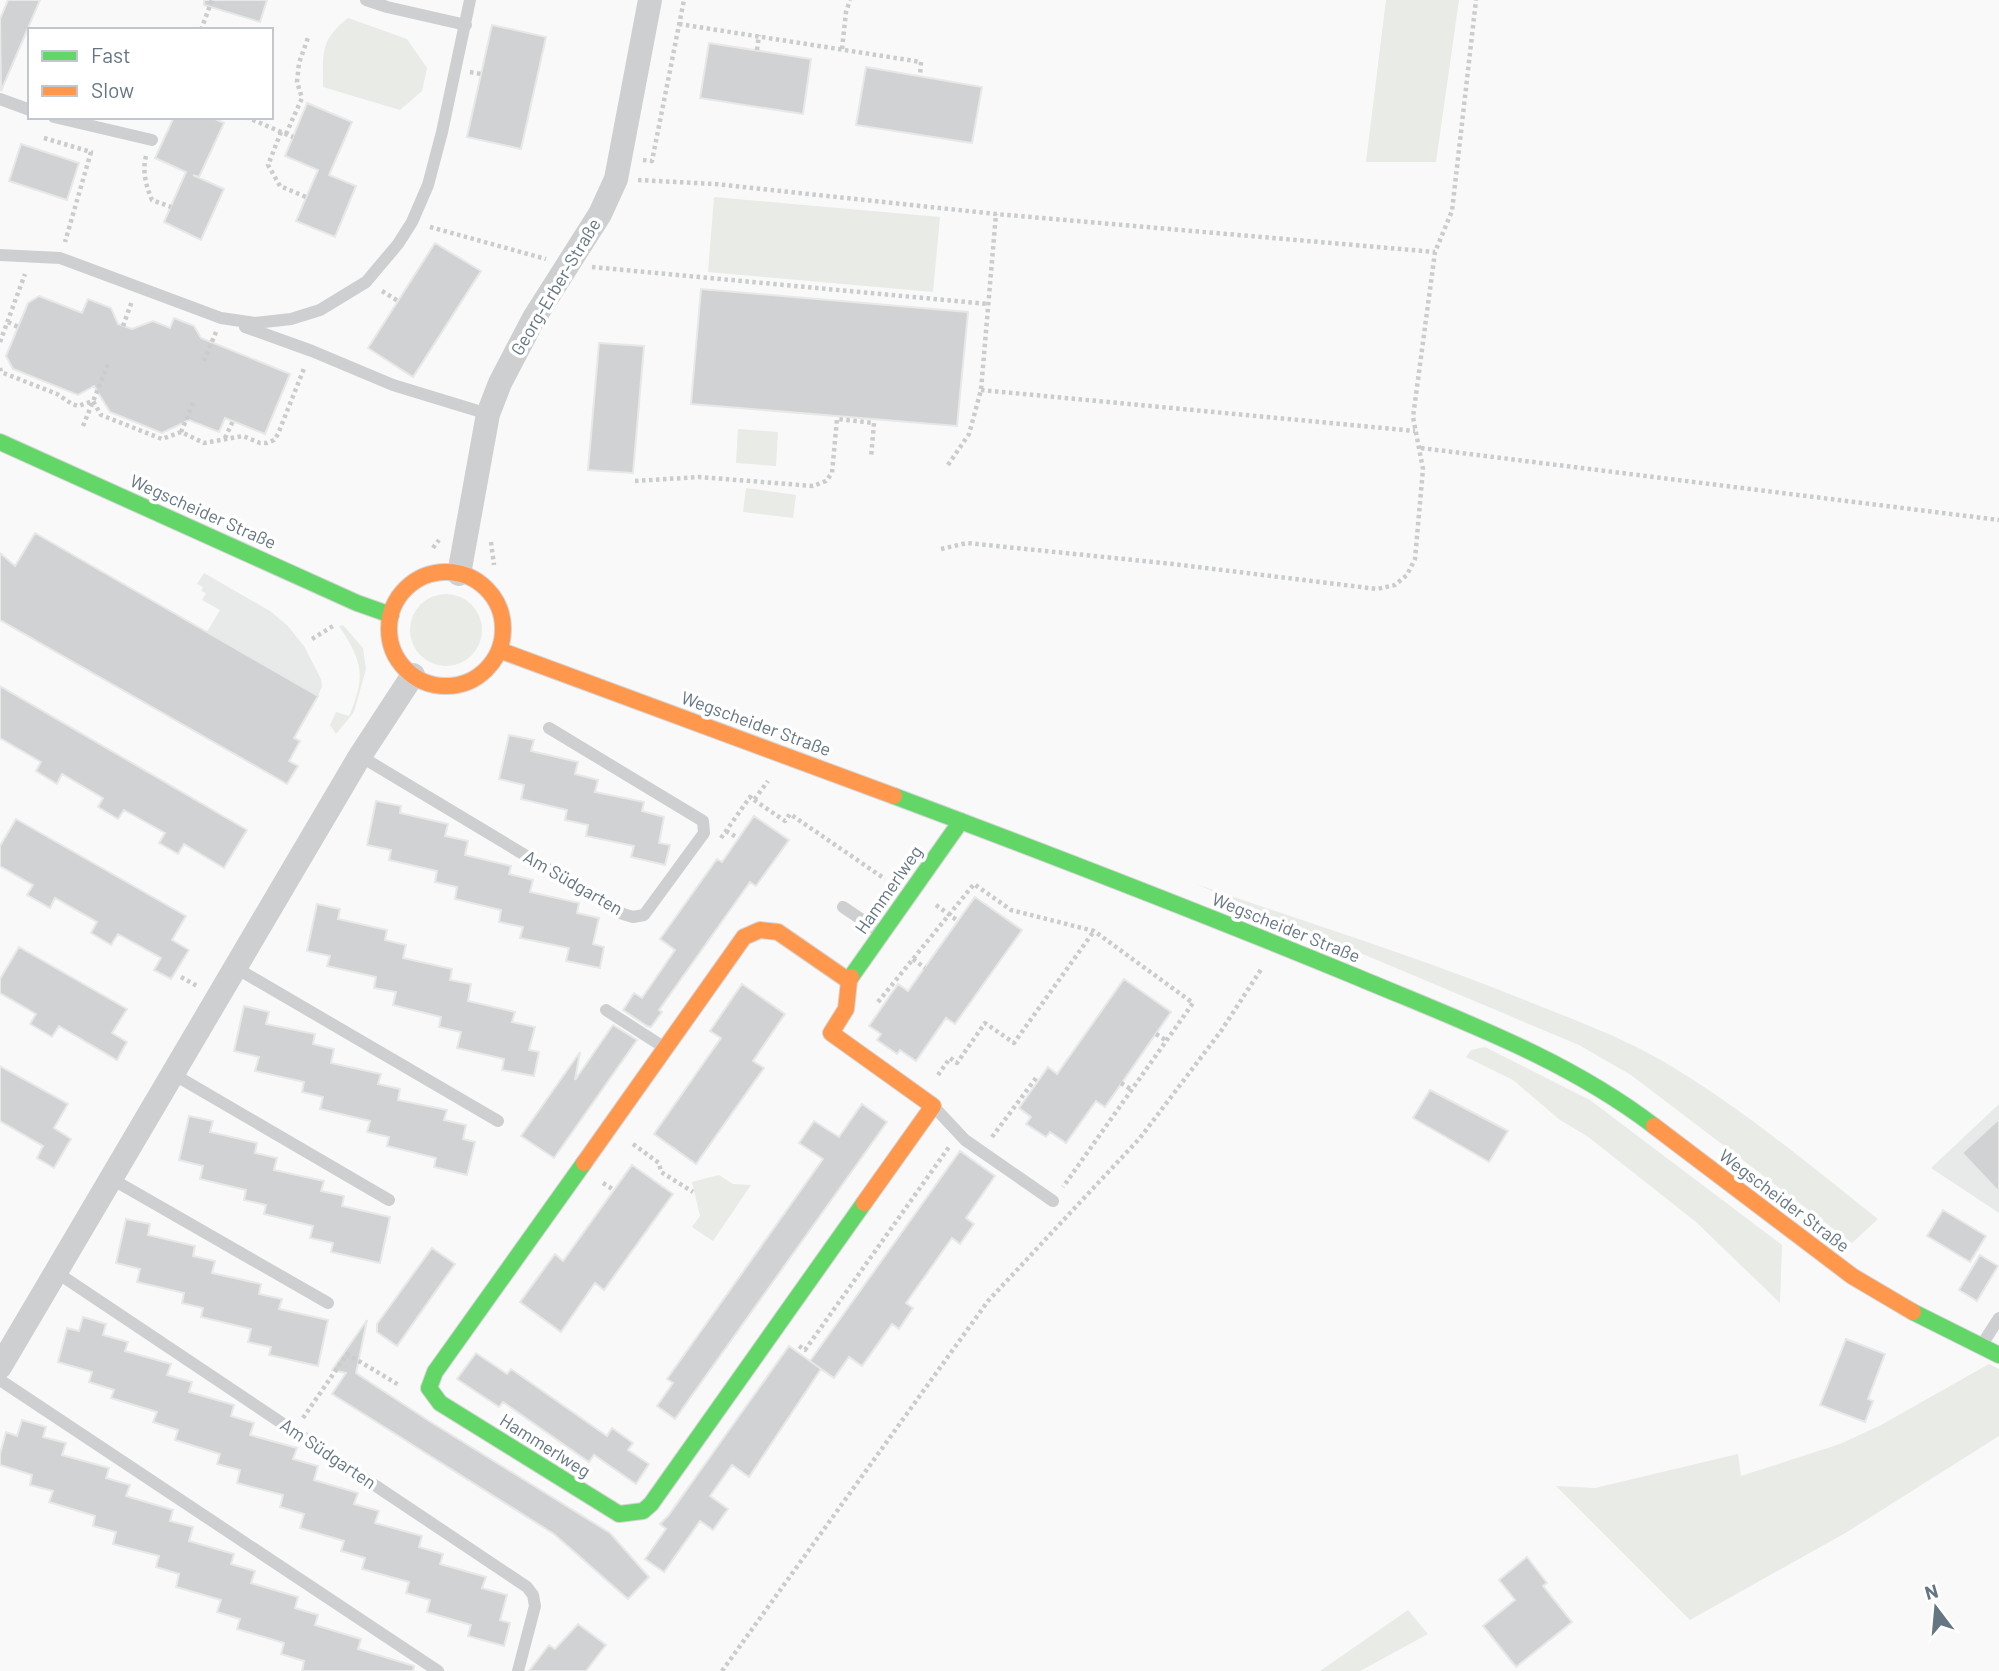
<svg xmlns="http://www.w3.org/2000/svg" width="1999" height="1671" font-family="Barlow,sans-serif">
	<rect width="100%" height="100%" fill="#f9f9f9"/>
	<path fill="#e8e9e9" d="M204 573 270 611 287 625 304 646 321 679 322 686 318 696 207 632 220 610 202 600 206 593 201 591 203 587 197 584Z
		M1999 1104V1213L1931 1168Z"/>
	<path fill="#e8ebe6" d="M1386 0H1459L1436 162H1366Z
		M348 18 407 39 427 68 422 91 400 110 323 87C323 53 320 40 348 18Z
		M714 197 940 217 933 292 708 272Z
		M738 429 778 432 776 466 736 463Z
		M746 488 796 495 793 518 743 512Z
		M410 630a36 36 0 1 1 72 0a36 36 0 1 1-72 0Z
		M343 625 363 648 366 669 354 712 336 734 330 725 336 712 349 716C366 676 363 662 339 626Z
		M1196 884C1308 923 1422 958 1532 1003 1575 1020 1618 1036 1659 1059 1737 1104 1807 1163 1878 1219L1852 1243 1631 1075 1579 1045Z
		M1485 1047 1590 1100 1782 1245 1780 1303 1696 1222 1587 1136 1560 1120 1513 1080 1466 1057 1471 1050Z
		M719 1175 733 1184 751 1185 713 1241 692 1227 700 1216 692 1182Z
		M1989 1364 1999 1369V1436L1847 1532 1690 1620 1556 1486 1595 1488 1738 1454 1741 1476 1840 1444 1881 1425Z
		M1408 1610 1428 1634 1360 1671H1320Z"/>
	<path fill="#d0d2d3" stroke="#e8e8e8" stroke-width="2" d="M8 0H40L1 91 0 19Z
		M204 0H267L260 22 204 5Z
		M492 25 546 37 521 149 467 137Z
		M709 43 811 59 803 114 700 98Z
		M866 67 982 87 972 143 856 125Z
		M307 103 352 122 329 175 356 186 335 237 296 221 318 170 285 156Z
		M174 117H211L224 123 199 177 193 175 224 189 201 240 164 222 186 172 155 158Z
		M21 144 79 163 67 200 9 181Z
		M435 243 481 271 413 377 368 348Z
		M701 289 968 312 957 426 691 404Z
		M39 296 82 313 88 299 111 308 118 324 132 329 153 321 170 328 174 318 194 326 201 338 290 374 265 434 225 418 219 432 189 420 162 433 110 412 94 386 78 395 13 369 6 356 28 303Z
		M599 343 644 346 633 473 588 470Z
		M35 533 318 696 294 738 300 741 289 761 298 766 287 784 0 620V553L15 566Z
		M0 686 247 830 224 868 184 844 178 854 159 843 165 833 124 810 118 819 98 807 103 798 62 774 57 784 36 771 41 762 0 738Z
		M509 735 534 740 531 751 578 762 575 774 598 780 595 792 644 802 642 811 664 817 659 843 670 845 665 865 631 857 634 846 586 836 588 825 565 820 567 810 521 799 524 785 499 779Z
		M376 801 401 806 400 813 448 824 445 836 468 841 465 855 511 866 509 874 533 880 530 892 579 903 577 913 599 918 593 944 604 947 600 968 566 961 569 948 520 938 523 927 499 922 501 910 455 899 457 887 435 882 437 871 389 860 391 850 367 845Z
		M754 816 789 840 756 886 750 882 659 1010 662 1012 651 1027 647 1026 623 1010 634 993 642 998 675 950 660 939 717 859 722 862Z
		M16 819 186 916 172 940 189 950 171 979 154 970 161 958 118 934 111 945 91 933 97 922 55 898 50 908 27 895 33 885 0 866V846Z
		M975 897 1022 930 955 1024 946 1018 916 1061 900 1050 897 1054 877 1040 881 1034 869 1026 898 984 908 991Z
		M317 904 340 909 338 919 387 930 385 940 406 945 403 958 452 969 450 980 471 984 468 1001 515 1012 512 1022 535 1027 529 1050 539 1052 534 1076 502 1070 504 1059 457 1048 461 1032 439 1027 441 1017 393 1005 396 992 374 988 376 977 327 966 330 956 307 951Z
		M19 947 127 1009 112 1033 127 1042 117 1060 59 1026 52 1037 42 1031 30 1024 36 1014 0 993V979Z
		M1124 979 1171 1012 1105 1107 1096 1101 1066 1143 1050 1132 1046 1137 1026 1124 1031 1117 1019 1108 1048 1067 1057 1074Z
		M742 984 785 1014 753 1061 764 1068 696 1164 654 1134 721 1038 710 1031Z
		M244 1006 269 1012 266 1024 315 1034 313 1044 334 1049 331 1063 381 1074 378 1084 400 1089 398 1100 447 1110 444 1120 466 1125 463 1139 475 1142 467 1175 434 1167 436 1158 387 1146 389 1137 367 1132 370 1121 320 1109 323 1097 302 1092 304 1082 255 1071 259 1057 234 1051Z
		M613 1025 637 1040 554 1158 521 1136 580 1052 575 1080Z
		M0 1066 68 1104 54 1128 71 1139 54 1168 37 1158 43 1146 0 1121Z
		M1430 1090 1508 1131 1489 1162 1413 1118Z
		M862 1104 887 1122 675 1419 657 1406 673 1383 667 1379 823 1159 799 1143 814 1121 839 1137Z
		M189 1116 213 1121 210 1132 257 1143 255 1153 277 1158 274 1170 324 1181 321 1191 344 1196 342 1206 390 1217 380 1263 331 1252 333 1243 310 1238 313 1226 264 1214 266 1205 244 1200 246 1190 200 1179 203 1166 179 1160Z
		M1999 1119V1192L1962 1153Z
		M960 1151 995 1176 966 1218 974 1224 960 1244 952 1238 906 1303 913 1308 899 1329 892 1324 862 1366 849 1357 834 1378 810 1361Z
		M632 1165 673 1194 604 1290 595 1283 561 1332 520 1302 555 1254 563 1261Z
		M1943 1210 1986 1236 1970 1262 1927 1236Z
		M126 1219 150 1224 148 1235 195 1246 193 1256 215 1261 212 1273 261 1284 259 1294 282 1299 279 1309 328 1320 318 1366 269 1355 271 1347 248 1342 251 1329 201 1317 203 1308 182 1303 184 1293 137 1282 140 1269 116 1263Z
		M432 1248 455 1264 397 1346 377 1332V1324Z
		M1980 1255 1998 1266 1977 1301 1959 1290Z
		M83 1317 106 1324 103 1335 128 1342 125 1351 171 1364 167 1375 192 1382 189 1392 234 1405 231 1416 254 1423 250 1435 297 1448 293 1459 318 1466 314 1480 358 1493 354 1504 379 1511 375 1523 422 1536 419 1547 443 1554 440 1564 486 1577 482 1588 507 1595 500 1620 510 1623 504 1646 468 1636 471 1625 427 1612 430 1600 406 1593 409 1582 362 1569 365 1558 341 1551 344 1541 300 1528 304 1514 280 1507 283 1495 237 1483 240 1470 217 1464 220 1454 175 1440 178 1430 153 1422 157 1412 111 1398 114 1390 89 1382 92 1372 58 1362 67 1328 79 1331Z
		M367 1320 356 1373 429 1421 610 1533 649 1577 628 1599 554 1534 332 1394 346 1373 332 1370Z
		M1846 1339 1885 1354 1868 1399 1873 1401 1865 1422 1820 1405Z
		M789 1346 821 1369 749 1477 732 1465 710 1496 728 1509 713 1530 700 1521 664 1572 645 1559 666 1529 660 1524 668 1516Z
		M476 1353 507 1374 511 1369 607 1436 612 1428 633 1443 628 1450 649 1464 636 1484 594 1455 589 1462 503 1402 499 1407 457 1379Z
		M22 1420 46 1427 43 1437 66 1443 62 1455 109 1468 106 1478 130 1485 126 1496 173 1510 170 1521 193 1527 189 1541 234 1554 231 1564 255 1571 251 1583 298 1597 295 1608 318 1615 315 1625 361 1639 358 1649 414 1666 413 1671H302L304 1661 281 1654 284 1643 237 1629 240 1619 217 1612 221 1600 176 1587 179 1574 156 1567 159 1556 113 1544 116 1532 93 1526 95 1516 49 1502 53 1491 30 1485 32 1475 0 1465V1454L6 1432 17 1436Z
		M1527 1557 1547 1583 1543 1586 1572 1622 1516 1667 1483 1626 1515 1600 1499 1580Z
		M578 1624 606 1645 586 1671H529L549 1645 555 1649Z"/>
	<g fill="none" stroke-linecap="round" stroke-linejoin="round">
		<defs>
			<path id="fast" d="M0 442 357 603 391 615
				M894 796C1049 854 1204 914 1357 977 1459 1020 1565 1058 1654 1126
				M851 977 961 821
				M584 1163 435 1372 429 1388 440 1403 619 1514 643 1511 651 1504 864 1203
				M1913 1312 1999 1355"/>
			<path id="slow" d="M389 629a57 57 0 1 1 114 0a57 57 0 1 1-114 0Z
				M499 650 894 796
				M851 977 849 981 846 1009 831 1033 933 1106 864 1203
				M1654 1126 1852 1276 1913 1312
				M584 1163 744 937 760 930 778 932 849 981"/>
		</defs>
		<use href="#fast" stroke="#d5d6d7" stroke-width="18"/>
		<use href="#slow" stroke="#d5d6d7" stroke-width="18"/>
		<path stroke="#cbcccd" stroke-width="4.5" stroke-dasharray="3.5 3.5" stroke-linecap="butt" d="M679 24 921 62 920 76
			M201 30 212 0
			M842 49 846 12 850 0
			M757 50 759 35
			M470 72 481 74
			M246 117 293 137
			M281 132 268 165 280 186 306 197
			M286 134 302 98 297 82 299 63 309 35
			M44 138 91 152 65 242
			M146 156C142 171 146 186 152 200L171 207
			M643 160 652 161 684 0
			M638 180 715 184 996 214 1435 252
			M430 227 546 259
			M592 267 988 304
			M382 291 398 301
			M8 322 18 327
			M123 326 132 301
			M0 342 25 274
			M204 361 216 332
			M0 368 1 372 57 394 72 404 78 406 93 401 101 415 162 439 181 432 204 443 243 436 260 443H267L274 440 278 434 305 366
			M981 390 1415 431
			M83 426 109 362
			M181 432 194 401
			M225 438 233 421
			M1421 448 1999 520
			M948 465 969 434 981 390 996 214
			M635 481 699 477 813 486 826 481 832 473 837 419 874 423 871 458
			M491 542 494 565
			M433 548 439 540
			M941 549 967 543 1173 564 1377 589 1395 585 1407 575 1415 559 1423 469 1413 417 1435 252 1452 211 1476 0
			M312 639 333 626
			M754 800 785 821 790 814 885 879
			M726 831 738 838
			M721 838 750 797 754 800 768 781
			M936 905 958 921
			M913 959 925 968
			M181 977 197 986
			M878 1002 974 884 1011 910 1094 931 1193 1003 1063 1187
			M1156 1034 1167 1041
			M938 1075 950 1058 957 1063 985 1023 1014 1043 1094 931
			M1121 1083 1132 1090
			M992 1137 1036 1078
			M633 1144 659 1163 661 1172 693 1192
			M603 1183 614 1190
			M799 1346 805 1350 949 1147
			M303 1418 347 1354 399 1385
			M722 1671 988 1301 1140 1138 1221 1031 1262 968"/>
		<path stroke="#cecfd0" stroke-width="12" d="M366 0 387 7 466 25
			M0 99 30 110
			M54 117 152 140
			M0 255 60 258 221 318 255 323 291 319 320 310 366 282 398 244 412 222 428 185 442 132 470 0
			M245 327 312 351 393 385 488 414
			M360 756 623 914 633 917 644 915 704 833 703 821 549 728
			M843 907 880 932
			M236 968 498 1121
			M606 1010 662 1046
			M173 1074 389 1200
			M936 1109 965 1140 1053 1201
			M110 1178 328 1303
			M56 1272 527 1587 533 1595 535 1606 518 1671
			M1983 1343 1999 1318
			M0 1380 438 1671"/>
		<path stroke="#cecfd0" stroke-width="24" d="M459 574 488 414 500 383 534 318 600 214 616 179 650 0
			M0 1367 360 756 413 675"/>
		<use href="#fast" stroke="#63d668" stroke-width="16"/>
		<use href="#slow" stroke="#ff974d" stroke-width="16"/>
	</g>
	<g text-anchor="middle" stroke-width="7" stroke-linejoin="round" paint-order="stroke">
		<g font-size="18" fill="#657683" stroke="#fff">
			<text transform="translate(556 287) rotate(-59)" y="6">Georg-Erber-Straße</text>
			<text transform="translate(203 512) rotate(24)" y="6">Wegscheider Straße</text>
			<text transform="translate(756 724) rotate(20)" y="6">Wegscheider Straße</text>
			<text transform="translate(573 883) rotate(30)" y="6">Am Südgarten</text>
			<text transform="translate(889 890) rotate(-55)" y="6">Hammerlweg</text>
			<text transform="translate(1286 928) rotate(22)" y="6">Wegscheider Straße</text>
			<text transform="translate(1784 1201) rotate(37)" y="6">Wegscheider Straße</text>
			<text transform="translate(545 1446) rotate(32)" y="6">Hammerlweg</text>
			<text transform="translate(328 1454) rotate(34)" y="6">Am Südgarten</text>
		</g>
	</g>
	<rect x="28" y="28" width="245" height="91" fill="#ffffff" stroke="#c1c8cd" stroke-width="2"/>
	<rect x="42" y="51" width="35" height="10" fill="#63d668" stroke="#c1c8cd" stroke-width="2"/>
	<text x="91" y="63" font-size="21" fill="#657683">Fast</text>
	<rect x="42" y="86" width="35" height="10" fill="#ff974d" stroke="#c1c8cd" stroke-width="2"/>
	<text x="91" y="98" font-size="21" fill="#657683">Slow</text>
	<g transform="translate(1936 1608) rotate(344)" stroke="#ffffff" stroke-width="5" paint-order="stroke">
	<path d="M0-5L12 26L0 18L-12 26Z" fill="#657683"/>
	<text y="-10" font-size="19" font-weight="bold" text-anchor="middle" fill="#657683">N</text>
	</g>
</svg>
